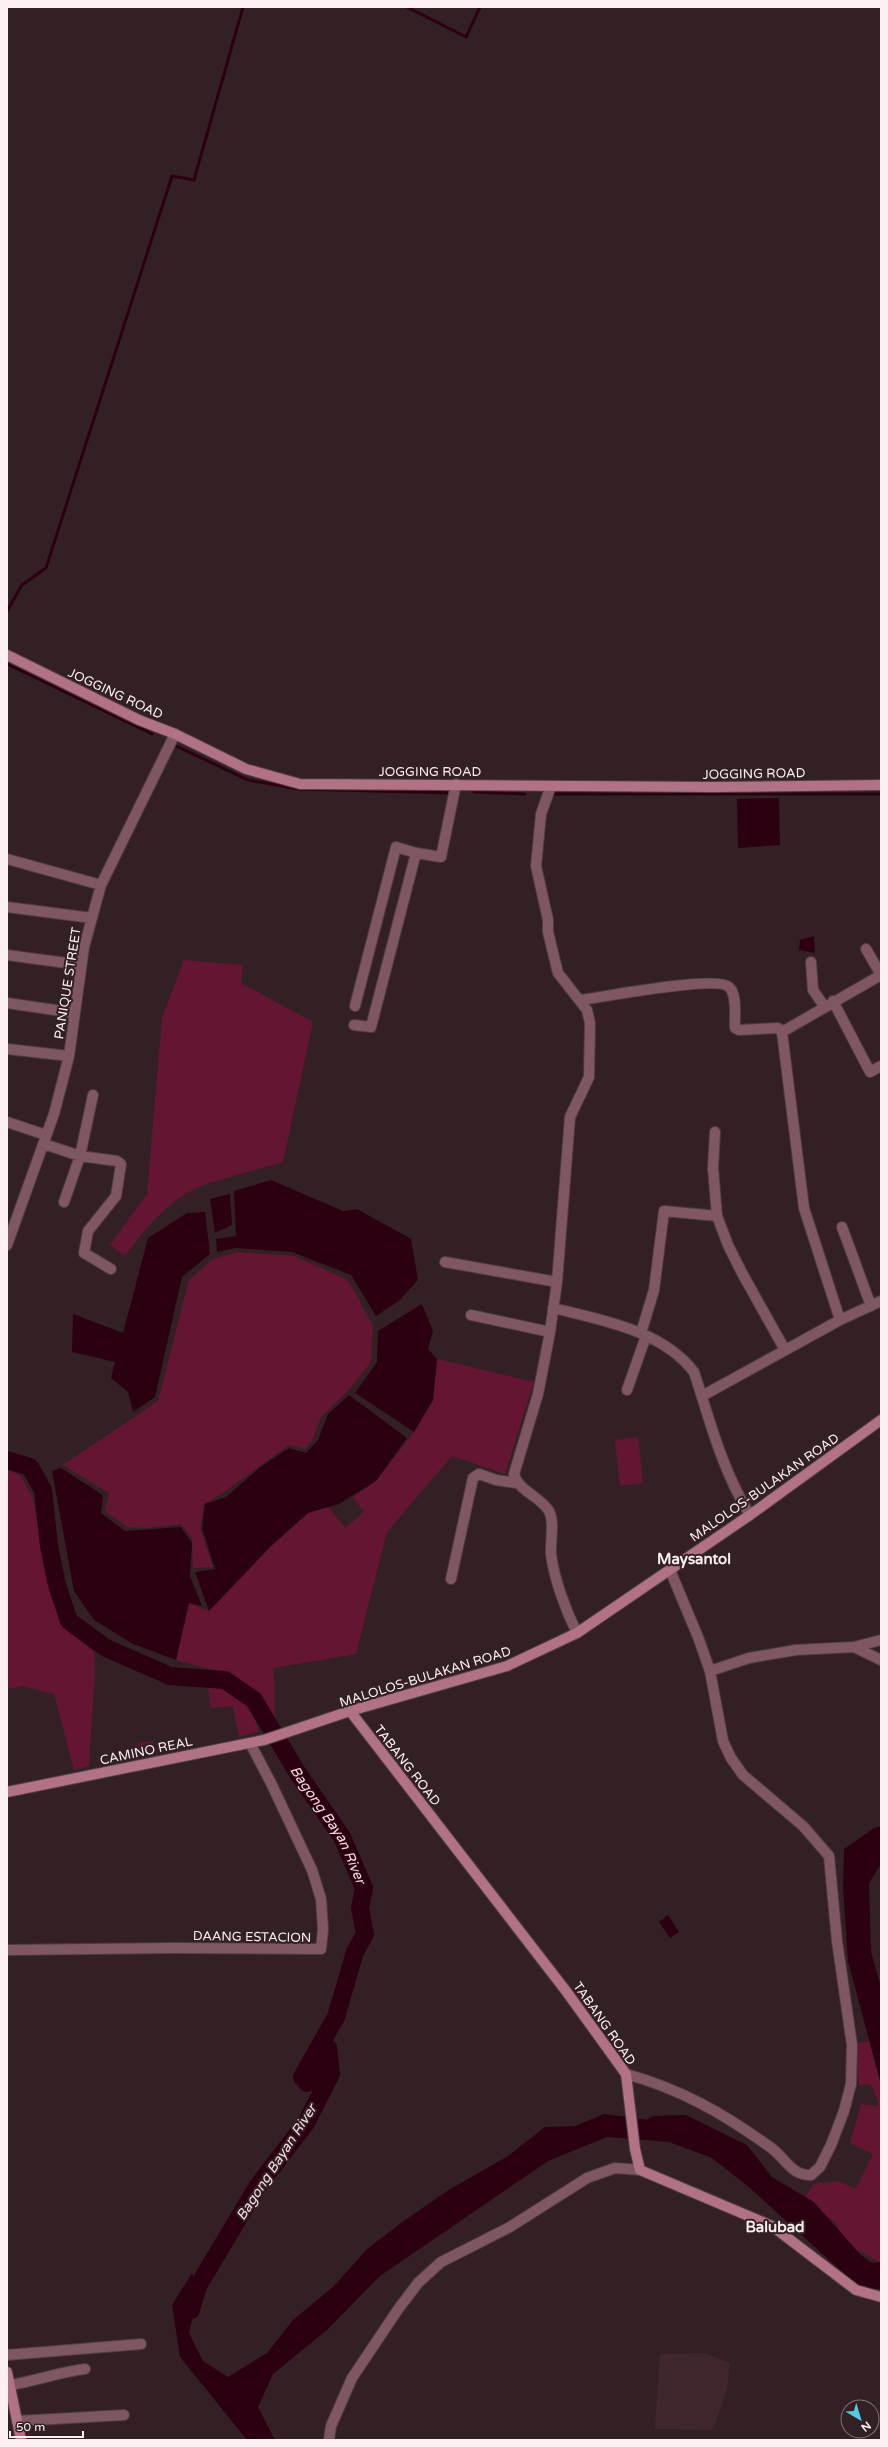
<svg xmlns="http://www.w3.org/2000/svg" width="888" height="2447" font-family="'Varela Round',sans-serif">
	<rect width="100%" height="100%" fill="#332025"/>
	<path fill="#40272e" d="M704 2353 730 2363 727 2389 713 2430 655 2429 660 2354Z"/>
	<path fill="#641534" d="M184 960 243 965 241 983 313 1022 283 1162C257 1170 229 1176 204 1185 171 1197 144 1229 125 1256L110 1245 147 1194 162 1018Z
		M237 1252 294 1256 348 1280 373 1326 371 1362 349 1390 321 1417 313 1439 305 1449 289 1445 224 1492 204 1504 200 1528 213 1567 193 1568 192 1538 181 1524 146 1528 127 1527 105 1511 109 1493 63 1465 158 1401 189 1280 213 1259Z
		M437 1359 534 1382 505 1474 452 1456 387 1532 356 1654 274 1668 275 1721 252 1694 225 1673 176 1660 189 1603 209 1611 271 1546 308 1513 328 1507 345 1528 364 1512 353 1497 376 1481 414 1432 433 1400Z
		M638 1437 643 1483 620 1486 615 1440Z
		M7 1470 20 1475 33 1498 45 1565 63 1626 94 1652 95 1673 89 1766 74 1770 54 1694 23 1686 7 1689Z
		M148 1671 166 1676 224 1683 248 1700 259 1731 239 1737 233 1706 211 1708 208 1687 193 1686 185 1681 154 1680Z
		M153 1741 155 1754 140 1756 138 1743Z
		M871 2041 881 2061V2263L856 2249 851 2253 847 2249 849 2244 838 2235 839 2227 829 2217 822 2219 805 2198 813 2184 838 2181 856 2189 873 2154 850 2143 861 2104 878 2106V2100L870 2084 859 2085 854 2044Z"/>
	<path fill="#2b0111" d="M779 798 780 845 738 848 737 799Z
		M814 936 815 953 799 950 800 940Z
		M271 1180 343 1211 357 1209 411 1239 418 1280 399 1301 376 1316 351 1275 292 1252 236 1248 217 1252 216 1239 236 1236 234 1191Z
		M230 1194 232 1225 215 1233 210 1199Z
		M205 1212 210 1254 182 1277 155 1397 133 1412 128 1392 111 1378 115 1362 72 1352 73 1314 123 1333 148 1238 187 1213Z
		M422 1304 433 1331 428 1349 437 1359 433 1400 414 1432 355 1393 377 1362 378 1331Z
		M349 1395 407 1438 376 1481 339 1504 308 1513 271 1546 209 1611 195 1572 215 1569 202 1528 205 1504 226 1497 259 1468 289 1448 306 1453 318 1440 328 1414Z
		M61 1468 103 1495 101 1513 125 1531 181 1527 192 1543 190 1576 202 1606 189 1603 176 1660 133 1644 94 1620 74 1591 52 1471Z
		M881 1826V1864L869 1883 871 1952 881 1987V2085L848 1961 843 1888 844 1849 874 1828Z
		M668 1915 679 1932 670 1938 659 1922Z
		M604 2114 703 2127 759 2167 816 2226 866 2263 881 2262V2289H861L750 2188 712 2158 669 2142 607 2137 548 2161 380 2276 327 2330 273 2374 258 2407 275 2440H247L180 2357 172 2305 192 2273 199 2291 189 2333 203 2361 228 2377 267 2353 293 2320 334 2286 367 2249 401 2223 447 2191 508 2156 545 2127 575 2126Z"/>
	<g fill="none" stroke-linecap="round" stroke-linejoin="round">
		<path stroke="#2b0111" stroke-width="3" d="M407 7 466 37 480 7
			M7 611 22 585 46 568 172 176 194 180 243 7
			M7 664 152 734
			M174 745 248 780 298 789 451 793
			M474 792 525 794
			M551 794H881"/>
		<g stroke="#2b0111" stroke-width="18">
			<path id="s1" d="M7 1460 30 1467 43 1490 49 1546 57 1585 69 1621 106 1648 170 1676 225 1680 254 1700 297 1772 342 1837 364 1888 360 1908 365 1934 355 1952 336 2017 302 2077 307 2083 328 2048 331 2074 306 2123 257 2187 198 2286 191 2310"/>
			<path d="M655 2125 684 2124 741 2152 766 2184 808 2209 854 2261 873 2275 881 2276"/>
		</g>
		<defs>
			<path id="street" d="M551 786 541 814 536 866 548 920V932L558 973 587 1010 590 1023 589 1077 570 1117 557 1282 550 1332 538 1394 514 1474C518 1491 540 1496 549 1511 555 1523 550 1541 551 1554 554 1579 566 1611 577 1633
				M7 859 101 885
				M7 907 92 918
				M866 949 881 975
				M7 955 81 965
				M811 962 813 990 824 1006
				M581 1000C603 997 717 975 729 987 738 995 734 1018 735 1028L739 1030 778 1028 782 1032 804 1208 840 1320
				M833 1001 870 1072 881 1066
				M7 1003 75 1013
				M355 1006 396 847 416 853 441 857 456 784
				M354 1025 371 1027 416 853
				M782 1032 881 975
				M7 1049 69 1056
				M7 1122 46 1135
				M715 1132 713 1168 717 1216 728 1245 742 1273 785 1350
				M44 1144 80 1156 117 1161 121 1164 116 1196 88 1231 84 1253 111 1269
				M64 1202 80 1156 93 1095
				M842 1227 871 1306
				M7 1245 54 1114 69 1056 84 947 101 885 175 734
				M445 1262 557 1282
				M553 1308C601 1320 662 1330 694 1372 710 1421 722 1470 750 1515
				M471 1315 550 1332
				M641 1333 654 1290 664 1211 717 1216
				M627 1390 646 1336
				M702 1396 840 1320 881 1301
				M451 1579 473 1478 479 1474 496 1480 516 1483
				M854 1647 881 1640
				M710 1671 749 1658 796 1650 854 1647 881 1660
				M7 1950 172 1948 321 1949 323 1929 321 1899 312 1870 271 1783 250 1743
				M626 2074C681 2089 724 2114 770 2147 785 2157 791 2176 811 2175L820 2167 831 2145 844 2111 851 2084 852 2045 837 1941 829 1856 803 1826 743 1775 731 1758 723 1741 710 1671 698 1637 670 1570
				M7 2355 141 2344
				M10 2385C36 2381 59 2372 85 2369
				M17 2421 124 2415
				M329 2440 331 2426 352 2378 399 2308 418 2283 441 2262 510 2227 587 2178 615 2168 640 2170"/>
			<path id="secondary" d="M7 655 139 720 175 734 246 769 300 784 712 787 881 785
				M350 1711 566 1991 626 2074 635 2149 640 2170 772 2226 856 2290 881 2297
				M7 1792 264 1740 350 1711 507 1666 577 1633 750 1515 881 1420
				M7 2372 21 2440"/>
		</defs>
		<use href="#street" stroke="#4f3d42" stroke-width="12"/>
		<use href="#secondary" stroke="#4f3d42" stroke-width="12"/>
		<use href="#street" stroke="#7f5762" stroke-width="10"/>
		<use href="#secondary" stroke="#b17283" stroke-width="10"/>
	</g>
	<g text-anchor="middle" stroke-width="4" stroke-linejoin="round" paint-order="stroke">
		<g font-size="13" fill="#fceff2" stroke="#332025">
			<text transform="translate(116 693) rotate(25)" y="5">JOGGING ROAD</text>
			<text x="430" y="776">JOGGING ROAD</text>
			<text transform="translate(754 773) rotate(-1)" y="5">JOGGING ROAD</text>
			<text transform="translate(67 983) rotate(-81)" y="5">PANIQUE STREET</text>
			<text transform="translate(764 1487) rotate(-35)" y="5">MALOLOS-BULAKAN ROAD</text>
			<text transform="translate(425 1676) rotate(-17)" y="5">MALOLOS-BULAKAN ROAD</text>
			<text transform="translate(146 1750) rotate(-12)" y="5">CAMINO REAL</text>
			<text transform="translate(408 1765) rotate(52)" y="5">TABANG ROAD</text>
			<text transform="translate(252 1936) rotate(1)" y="5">DAANG ESTACION</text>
			<text transform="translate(605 2023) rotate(55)" y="5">TABANG ROAD</text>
		</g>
		<g font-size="14" font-style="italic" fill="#f7dce2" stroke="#332025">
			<text dy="5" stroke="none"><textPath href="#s1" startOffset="536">Bagong Bayan River</textPath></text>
			<text transform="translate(276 2162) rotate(-57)" y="5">Bagong Bayan River</text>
		</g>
		<g font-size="15" font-weight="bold" fill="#fceff2" stroke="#332025">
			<text x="694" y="1564">Maysantol</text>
			<text x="775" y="2232">Balubad</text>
		</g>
	</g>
	<rect width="888" height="2447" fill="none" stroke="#fceff2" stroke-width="16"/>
	<g transform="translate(860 2419) rotate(142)"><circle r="19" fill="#332025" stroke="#837377"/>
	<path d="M0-3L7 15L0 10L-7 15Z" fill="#55cadf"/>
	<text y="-6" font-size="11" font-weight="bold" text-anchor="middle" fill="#fceff2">N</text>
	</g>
	<path d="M10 2431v6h73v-6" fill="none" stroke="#fceff2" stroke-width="2"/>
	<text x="16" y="2431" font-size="12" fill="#fceff2" stroke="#332025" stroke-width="3" paint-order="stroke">50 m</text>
</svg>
